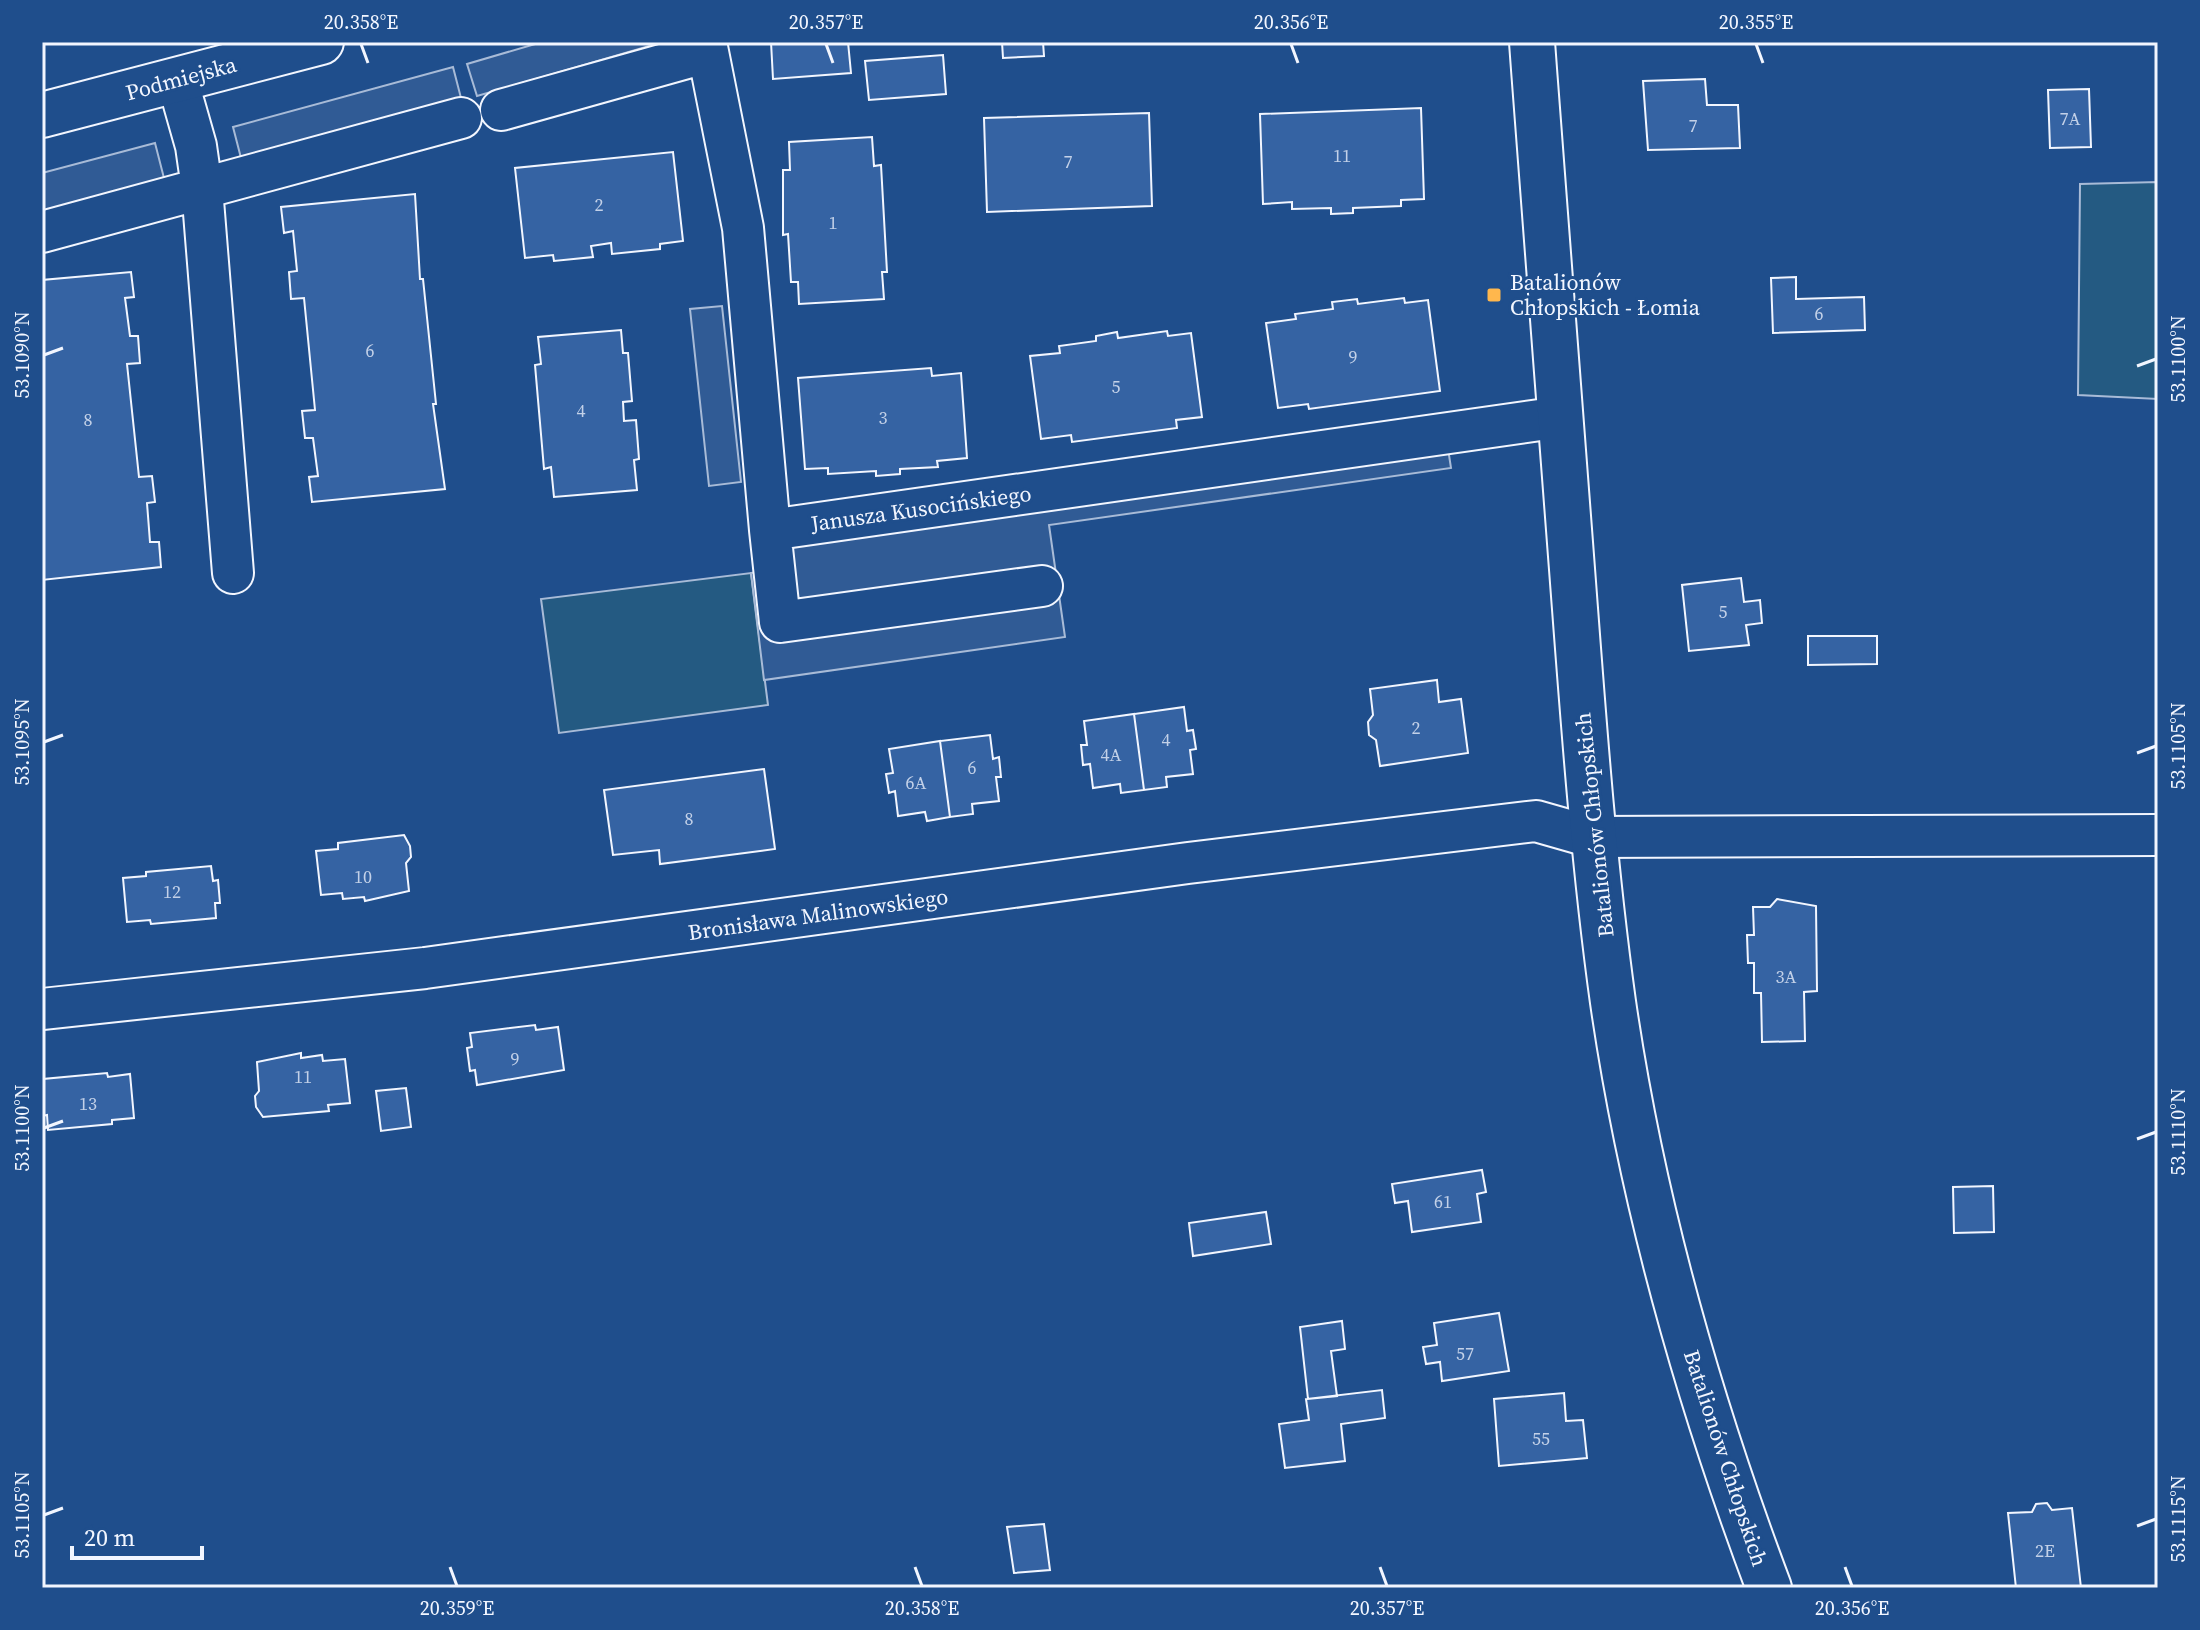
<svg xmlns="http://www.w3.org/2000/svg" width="2200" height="1630" font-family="'Source Serif 4',serif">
	<rect width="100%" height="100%" fill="#1f4e8c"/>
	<path fill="#245a82" stroke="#a8bbd7" stroke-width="2" d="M2158 182V399L2078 395 2080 184Z
		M751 573 768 705 559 733 541 599Z"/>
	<path fill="#305b95" stroke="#a8bbd7" stroke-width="2" d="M542 42H663L477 96 467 64Z
		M453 67 461 98 241 158 233 127Z
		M155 143 165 182 42 215V173Z
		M722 306 741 482 709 486 690 309Z
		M1447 442 1451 468 1049 525 1065 637 764 680 751 573 784 567 779 537Z"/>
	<path fill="#3563a3" stroke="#f2f6ff" stroke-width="2" d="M771 42H848L851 73 773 79Z
		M1002 42H1043L1044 56 1003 58Z
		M943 55 946 94 869 100 865 61Z
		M1705 79 1707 105H1738L1740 148 1648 150 1643 81Z
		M2089 89 2091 147 2050 148 2048 90Z
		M1421 108 1424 199 1401 200V206L1353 208V213L1331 214V208L1292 209V202L1263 204 1260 114Z
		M1149 113 1152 206 987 212 984 118Z
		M872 137 874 166 881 165 887 272H882L884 299 799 304 798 282H791L788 234 783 235V170H790L789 142Z
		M673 152 683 241 660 244V249L612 254 611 243 591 246 593 257 554 261 553 255 525 258 515 168Z
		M415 194 420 279H423L436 404H433L445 489 312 502 309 477 318 476 313 438H305L302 411 315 410 304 298 291 299 289 272 297 271 293 231 284 233 281 207Z
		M131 272 134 297 125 298 130 336H138L140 363 127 364 139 477 152 476 155 502 147 503 150 542H159L161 567 42 580V280Z
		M1796 277V299L1864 297 1865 330 1773 333 1771 278Z
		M1404 298 1405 303 1428 300 1440 391 1309 409 1308 404 1278 408 1266 323 1296 319 1295 314 1333 309 1332 302 1357 299 1358 304Z
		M621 330 623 353H628L632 401 623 402 624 421 636 420 639 459 634 460 637 490 554 497 551 467 544 469 535 365 541 364 538 337Z
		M1167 331 1168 336 1191 333 1202 417 1176 420 1177 428 1072 442 1071 435 1041 439 1030 356 1060 353 1059 346 1096 341V336L1117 332 1118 338Z
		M931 368 932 376 961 373 967 458 937 461 938 467 900 469V474L876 476V471L828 474V468L805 469 798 378Z
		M1741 578 1744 602 1760 600 1762 623 1746 625 1749 645 1689 651 1682 585Z
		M1808 636H1877V664L1808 665Z
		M1437 680 1439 702 1461 699 1468 753 1380 766 1376 740 1369 735 1368 722 1373 715 1370 689Z
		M1184 707 1187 731 1193 730 1196 749 1190 750 1193 774 1166 777 1167 787 1144 790 1134 714Z
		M1134 714 1144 790 1121 793 1120 784 1093 788 1090 764 1083 765 1081 745H1087L1084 721Z
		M990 735 993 759 999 757 1001 777H996L999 801 972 804 973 814 950 817 940 741Z
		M940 741 950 817 927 821 925 812 898 816 895 791 889 793 886 774 893 773 889 749Z
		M764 769 775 849 660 864 659 850 613 855 604 790Z
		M404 835 410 846 411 857 406 863 409 891 365 901 364 897 343 899 342 893 321 895 316 851 338 849V843Z
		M211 866 213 881 218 880 220 903H215L216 918 151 924 150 920 127 922 123 878 146 876V872Z
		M1777 899 1816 906 1817 991 1804 992 1805 1041 1762 1042 1761 993H1754V963H1748L1747 935H1754L1753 907H1770Z
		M535 1025 536 1030 558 1027 564 1070 477 1085 475 1070 470 1071 467 1048 472 1047 470 1033Z
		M301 1053V1058L322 1055 323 1061 345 1059 350 1103 328 1105 329 1111 263 1117 256 1107 255 1096 259 1091 257 1062Z
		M107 1073 108 1077 130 1074 134 1118 112 1120V1124L48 1130 47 1115 42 1116 43 1079Z
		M406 1088 411 1127 381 1131 376 1091Z
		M1482 1170 1486 1192 1477 1194 1481 1222 1412 1232 1408 1201 1395 1203 1392 1184Z
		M1993 1186 1994 1232 1954 1233 1953 1187Z
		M1266 1212 1271 1244 1193 1256 1189 1223Z
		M1499 1313 1509 1371 1442 1381 1440 1362 1426 1364 1423 1347 1437 1345 1434 1323Z
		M1342 1321 1345 1349 1331 1351 1337 1396 1308 1399 1300 1327Z
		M1382 1390 1385 1418 1341 1424 1345 1461 1285 1468 1279 1424 1309 1420 1306 1399Z
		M1564 1393 1566 1421 1583 1420 1587 1458 1499 1466 1494 1399Z
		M2047 1503 2052 1510 2072 1508 2081 1588H2016L2008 1513 2032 1512 2036 1504Z
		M1044 1524 1050 1570 1014 1573 1007 1527Z"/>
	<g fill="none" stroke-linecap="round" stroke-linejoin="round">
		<defs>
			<path id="street" d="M706 42 743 228 770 530 1561 417
				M177 79 196 146 202 188 233 573
				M501 110 708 52
				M42 232 461 118
				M770 530 780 622 1042 586
				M42 1009 425 968 1188 863 1536 821 1592 837 2158 835"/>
			<path id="secondary" d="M1532 42C1545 218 1559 394 1572 569 1583 714 1593 858 1613 1002 1642 1202 1698 1399 1769 1588
				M42 115 321 42"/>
		</defs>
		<use href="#street" stroke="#f2f6ff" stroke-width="44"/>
		<use href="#secondary" stroke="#f2f6ff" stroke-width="48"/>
		<use href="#street" stroke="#1f4e8c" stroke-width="40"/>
		<use href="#secondary" stroke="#1f4e8c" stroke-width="44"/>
	</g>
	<path fill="none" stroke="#f2f6ff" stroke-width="3" d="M361 44 368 63M826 44 833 63M1291 44 1298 63M1756 44 1763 63M44 355 63 348M2137 366 2156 359M44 742 63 735M2137 753 2156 746M44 1128 63 1121M2137 1139 2156 1132M44 1515 63 1508M2137 1526 2156 1519M450 1567 457 1586M915 1567 922 1586M1380 1567 1387 1586M1845 1567 1852 1586"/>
	<rect fill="#ffb74d" stroke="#1f4e8c" stroke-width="3" x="1486" y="287" width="16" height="16" rx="4"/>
	<g text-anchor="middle" stroke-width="6" stroke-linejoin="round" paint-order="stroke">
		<g font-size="18" fill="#c3d1e8">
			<text x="2070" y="125">7A</text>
			<text x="1693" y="132">7</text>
			<text x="1342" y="162">11</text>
			<text x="1068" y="168">7</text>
			<text x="599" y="211">2</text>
			<text x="833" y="229">1</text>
			<text x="1819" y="320">6</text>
			<text x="370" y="357">6</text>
			<text x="1353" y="363">9</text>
			<text x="1116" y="393">5</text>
			<text x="581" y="417">4</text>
			<text x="883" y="424">3</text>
			<text x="88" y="426">8</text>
			<text x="1723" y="618">5</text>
			<text x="1416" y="734">2</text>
			<text x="1166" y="746">4</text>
			<text x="1111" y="761">4A</text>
			<text x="972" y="774">6</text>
			<text x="916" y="789">6A</text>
			<text x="689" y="825">8</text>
			<text x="363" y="883">10</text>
			<text x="172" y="898">12</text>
			<text x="1786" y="983">3A</text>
			<text x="515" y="1065">9</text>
			<text x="303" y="1083">11</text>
			<text x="88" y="1110">13</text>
			<text x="1443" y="1208">61</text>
			<text x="1465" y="1360">57</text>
			<text x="1541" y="1445">55</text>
			<text x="2045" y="1557">2E</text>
		</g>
		<g font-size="22" fill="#f2f6ff" stroke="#1f4e8c">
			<text transform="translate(181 78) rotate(-15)" y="8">Podmiejska</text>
			<text transform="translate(921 508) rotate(-8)" y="8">Janusza Kusocińskiego</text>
			<text transform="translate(1594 825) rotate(-96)" y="8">Batalionów Chłopskich</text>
			<text transform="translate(818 914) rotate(-8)" y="8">Bronisława Malinowskiego</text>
			<text transform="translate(1726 1458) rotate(72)" y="8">Batalionów Chłopskich</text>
		</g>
		<g font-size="22" fill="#f2f6ff" stroke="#1f4e8c" text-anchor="start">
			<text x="1510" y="290">Batalionów<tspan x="1510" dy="25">Chłopskich - Łomia</tspan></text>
		</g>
	</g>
	<rect width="2200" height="1630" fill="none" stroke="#1f4e8c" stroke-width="88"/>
	<path d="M72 1546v12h130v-12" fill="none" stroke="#f2f6ff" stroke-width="4"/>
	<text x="84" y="1546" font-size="24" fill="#f2f6ff" stroke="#1f4e8c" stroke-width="6" paint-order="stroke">20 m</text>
	<rect x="44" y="44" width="2112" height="1542" fill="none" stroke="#f2f6ff" stroke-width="3"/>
	<g font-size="20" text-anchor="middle" fill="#f2f6ff">
		<text x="361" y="29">20.358°E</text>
		<text x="826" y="29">20.357°E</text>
		<text x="1291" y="29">20.356°E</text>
		<text x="1756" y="29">20.355°E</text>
		<text transform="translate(22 355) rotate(-90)" y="7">53.1090°N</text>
		<text transform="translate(2178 359) rotate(-90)" y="7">53.1100°N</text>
		<text transform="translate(22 742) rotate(-90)" y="7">53.1095°N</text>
		<text transform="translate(2178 746) rotate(-90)" y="7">53.1105°N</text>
		<text transform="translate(22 1128) rotate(-90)" y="7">53.1100°N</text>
		<text transform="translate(2178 1132) rotate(-90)" y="7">53.1110°N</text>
		<text transform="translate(22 1515) rotate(-90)" y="7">53.1105°N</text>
		<text transform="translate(2178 1519) rotate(-90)" y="7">53.1115°N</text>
		<text x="457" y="1615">20.359°E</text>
		<text x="922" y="1615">20.358°E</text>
		<text x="1387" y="1615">20.357°E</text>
		<text x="1852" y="1615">20.356°E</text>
	</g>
</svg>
